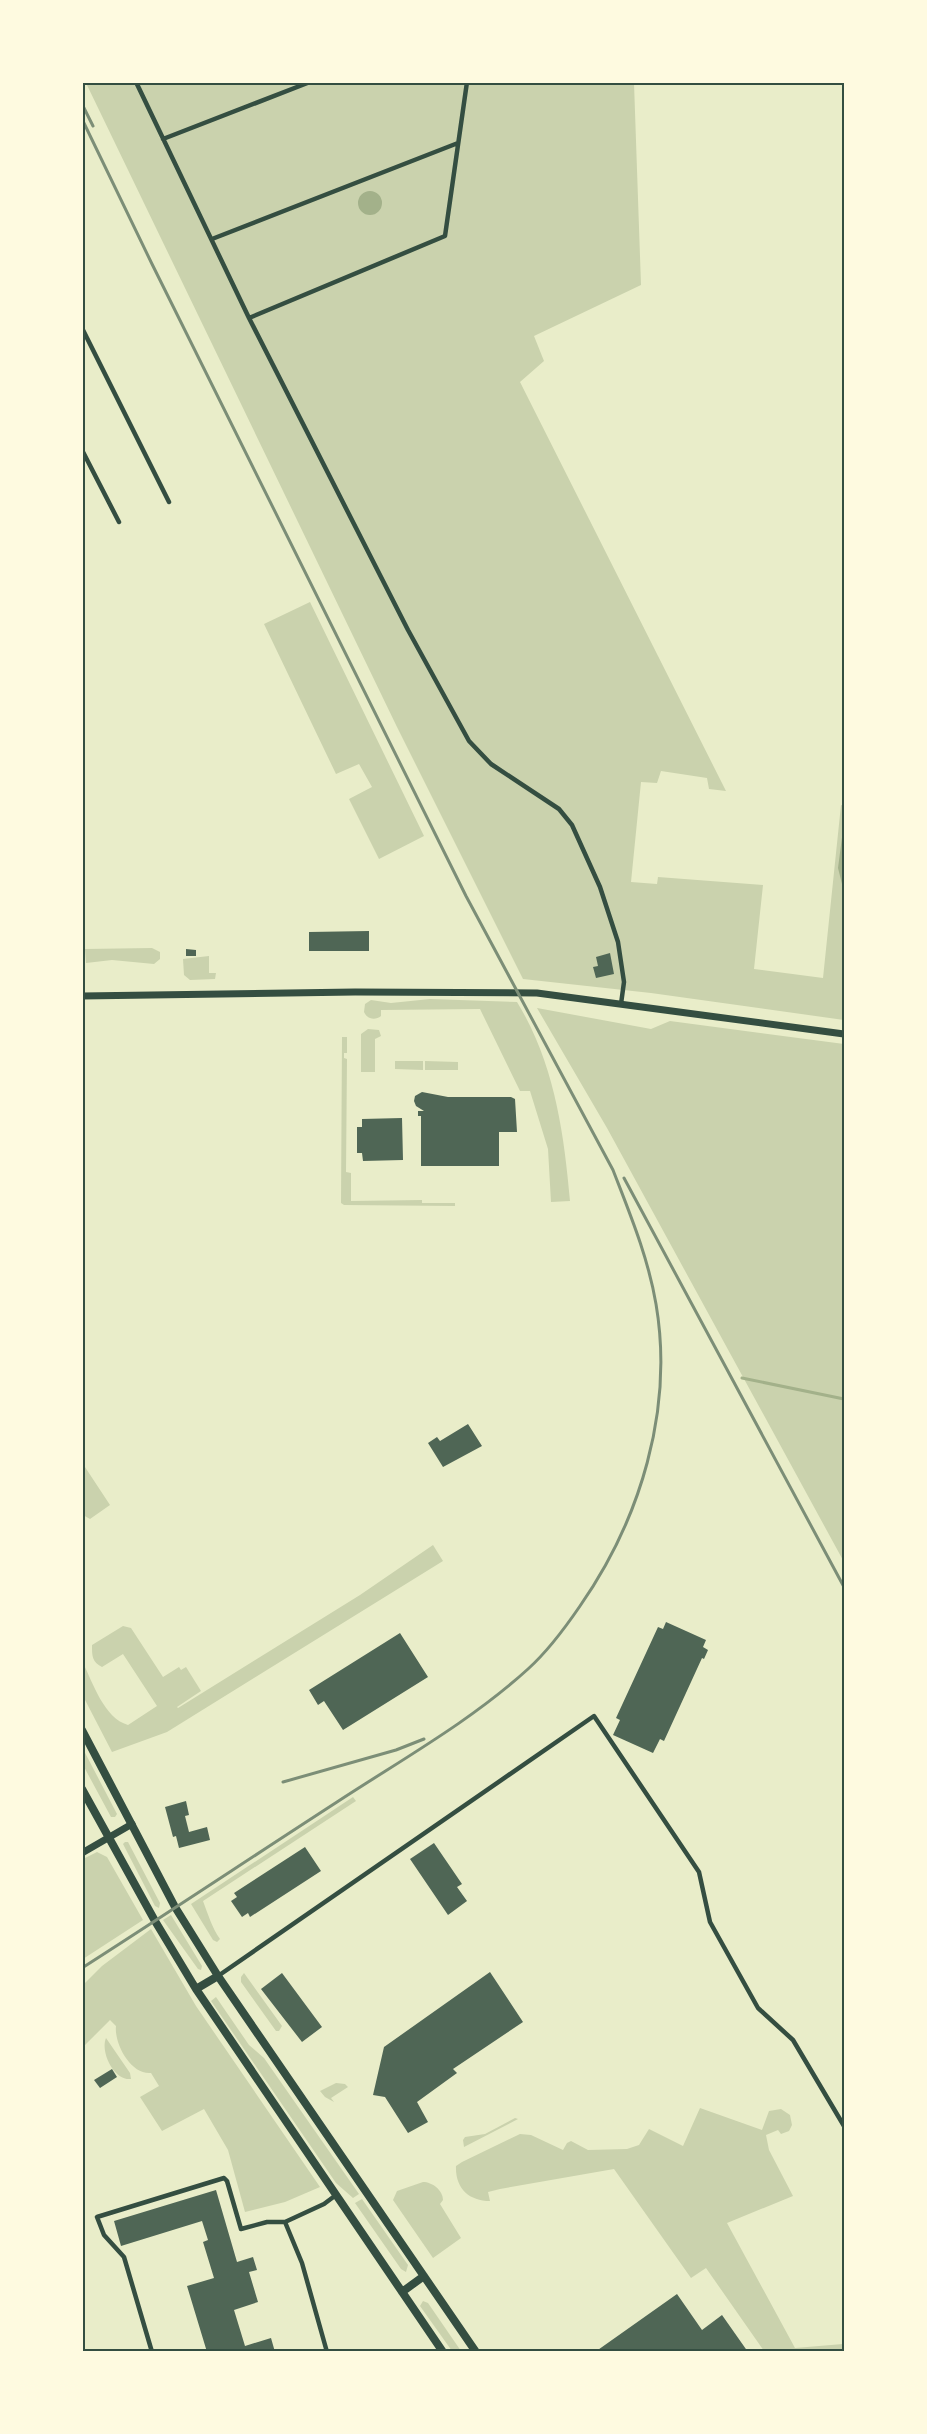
<svg xmlns="http://www.w3.org/2000/svg" width="927" height="2434" font-family="Merriweather,serif">
	<rect width="100%" height="100%" fill="#e9edc9"/>
	<path fill="#cad2ad" d="M86 83H634L641 285 534 336 544 361 520 382 726 791 709 789 707 778 661 771 657 783 641 782 631 882 657 884 658 877 763 885 754 969 823 978 841 805 844 806V1020L651 993 523 979 397 727Z
		M310 602 424 836 379 859 349 799 372 787 359 764 336 774 264 624Z
		M152 948 160 952V959L154 964 112 960 86 963 85 949Z
		M209 956V973H216L215 979 190 980 184 975 183 959Z
		M430 999 517 1002C554 1062 564 1132 570 1201L551 1202 548 1149 530 1091H520L480 1009 381 1010V1016C375 1021 367 1019 364 1012L365 1004 371 1000 391 1003Z
		M537 1008 651 1029 670 1021 844 1044V1562L607 1128Z
		M368 1029 379 1030 381 1036 375 1039V1072H361V1034Z
		M342 1037H347V1053H344V1058L347 1059 346 1172 351 1173V1201L422 1200V1203H455V1206L344 1205 341 1203Z
		M395 1061H423V1070L395 1069Z
		M425 1061 458 1062V1070H425Z
		M83 1464 110 1505 90 1519 83 1515Z
		M433 1545 443 1561 167 1732 112 1752 83 1696V1663C93 1683 104 1718 128 1725L157 1706 123 1654 102 1667C92 1662 92 1656 92 1645L123 1626 131 1628 163 1677 179 1667 181 1670 186 1667 201 1691 177 1707 178 1708 360 1595Z
		M82 1747 117 1814 115 1817H111L83 1765Z
		M353 1797 356 1801 203 1901C208 1914 212 1928 220 1939L217 1942 213 1940 191 1904Z
		M125 1842H128L160 1903 159 1908 155 1906 123 1844Z
		M97 1852 107 1857 143 1920 83 1959V1859Z
		M171 1915 202 1966 201 1970 198 1969 163 1920Z
		M151 1929 196 2006 320 2187 285 2202 245 2212 228 2150 204 2109 162 2131 140 2097 159 2086 151 2073C131 2075 114 2044 116 2026L110 2020 83 2047V1985L102 1966Z
		M244 1973 282 2026 279 2031H276L241 1982V1977Z
		M216 1997 249 2045 264 2058 359 2194 353 2198 336 2183 211 2001Z
		M106 2038 130 2073 131 2079C114 2081 100 2052 106 2038Z
		M336 2083 345 2084 348 2087 331 2098 334 2102 325 2097 320 2091Z
		M700 2108 762 2130 769 2111 781 2109 790 2115 792 2125 789 2131 781 2134 778 2130 766 2135 769 2150 793 2196 727 2223 795 2348 843 2344 844 2338V2351H764L706 2268 691 2278 614 2169 500 2189 488 2192 490 2201C469 2201 455 2188 456 2166L462 2162 520 2134 531 2135 563 2150 567 2143 571 2141 588 2150 627 2149 639 2145 649 2129 683 2146Z
		M515 2118 518 2119 464 2147 463 2140 465 2137 485 2134Z
		M423 2182C432 2182 443 2190 443 2200L440 2204 461 2238 433 2258 393 2200 397 2191Z
		M362 2199 408 2265 406 2272 401 2269 355 2203Z
		M423 2301 428 2303 461 2351H452L420 2306Z"/>
	<path fill="#a3b18a" d="M358 203a12 12 0 1 1 24 0a12 12 0 1 1-24 0Z
		M844 822V892L838 868Z"/>
	<g fill="none" stroke-linecap="round" stroke-linejoin="round">
		<path stroke="#a3b18a" stroke-width="3" d="M742 1378 844 1399"/>
	</g>
	<path fill="#4f6655" d="M369 931V951H309V932Z
		M186 949 196 950V956H186Z
		M610 953 614 974 596 978 593 967 598 966 596 957Z
		M422 1092 448 1097H511L515 1099 517 1132H499V1166H421V1116H418V1111H424L416 1106 414 1101 415 1096Z
		M402 1118 403 1160 363 1161 362 1153H357V1127H362V1119Z
		M468 1424 482 1446 443 1467 428 1443 437 1437 440 1441Z
		M666 1622 706 1640 703 1647 708 1650 704 1659 702 1658 664 1741 660 1739 653 1753 613 1735 620 1720 616 1718 658 1627 663 1629Z
		M400 1633 428 1677 343 1730 324 1701 318 1705 309 1690Z
		M186 1801 189 1815 185 1816 189 1832 207 1827 210 1840 179 1848 176 1836 173 1837 165 1807Z
		M434 1843 462 1884 457 1887 467 1901 448 1915 410 1859Z
		M305 1847 321 1871 250 1917 248 1913 242 1917 231 1901 237 1897 234 1893Z
		M490 1972 523 2022 453 2069 457 2073 417 2102 428 2122 408 2133 385 2097 373 2095 384 2047Z
		M282 1973 322 2027 302 2042 261 1989Z
		M112 2069 117 2077 100 2088 94 2080Z
		M216 2190 237 2262 253 2257 257 2270 249 2272 258 2302 234 2310 245 2346 271 2338 275 2352H207L187 2286 214 2278 203 2242 208 2240 202 2221 121 2246 114 2221Z
		M677 2294 702 2330 722 2315 748 2352H595Z"/>
	<g fill="none" stroke-linecap="round" stroke-linejoin="round">
		<path stroke="#344e41" stroke-width="4.5" d="M136 82 249 318 408 630 469 741 491 764 559 809 572 825 600 887 618 942 624 982 621 1004
			M163 139 310 82
			M212 239 458 143
			M249 318 445 236 467 82
			M82 328 169 502
			M82 450 119 522
			M218 1976 594 1716 699 1872 710 1922 758 2008 793 2040 844 2126
			M152 2352 124 2257 104 2235 97 2217 224 2178 227 2181 241 2229 267 2222H285
			M327 2352 302 2263 285 2222 324 2204 336 2195"/>
		<path stroke="#344e41" stroke-width="7" d="M82 996 355 992 537 993 844 1034
			M82 1853 132 1824"/>
		<path stroke="#344e41" stroke-width="8" d="M82 1730 175 1907 218 1976 476 2352
			M82 1789 155 1921 196 1989 443 2352
			M196 1989 218 1976
			M402 2292 424 2276"/>
		<path stroke="#7c8e77" stroke-width="3" d="M82 104 93 126
			M82 119 152 264 466 896 613 1170C630 1214 648 1257 656 1304 674 1410 640 1520 580 1606 565 1628 548 1651 528 1669 471 1721 401 1760 337 1802 252 1857 168 1913 82 1968
			M624 1178 844 1587
			M283 1782 396 1750 424 1739"/>
	</g>
	<rect width="927" height="2434" fill="none" stroke="#fefae0" stroke-width="168"/>
	<rect x="84" y="84" width="759" height="2266" fill="none" stroke="#344e41" stroke-width="2"/>
</svg>
